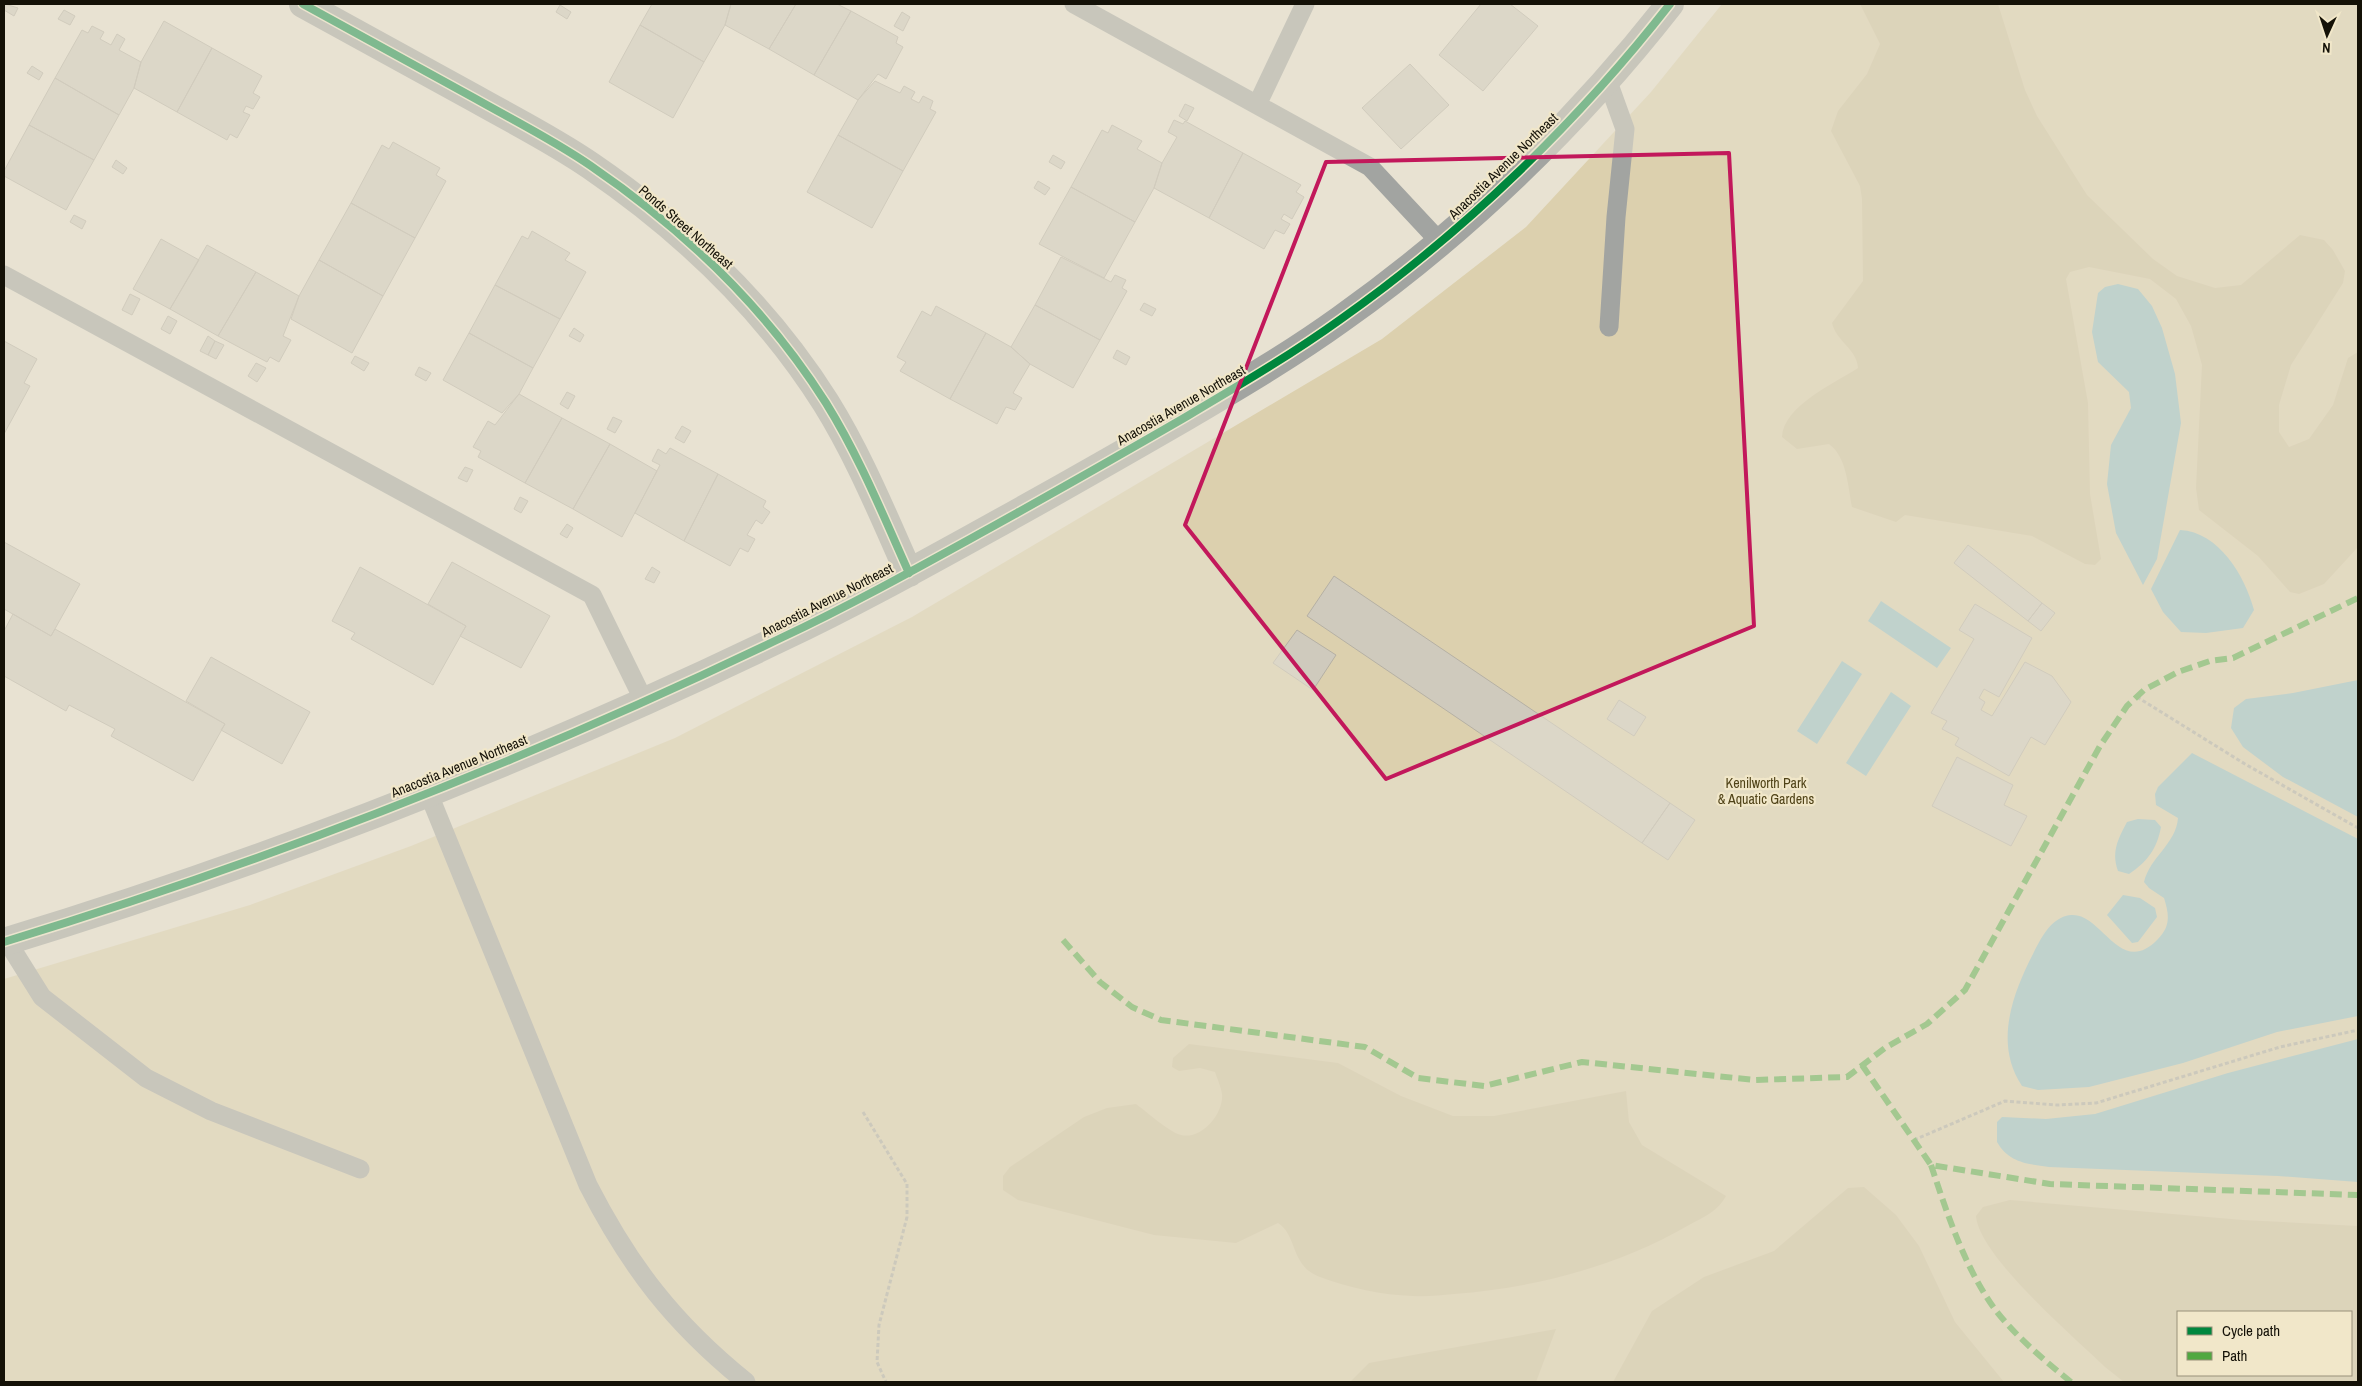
<svg xmlns="http://www.w3.org/2000/svg" width="2362" height="1386" font-family="'Archivo Narrow',sans-serif">
	<rect width="100%" height="100%" fill="#e8e2d2"/>
	<path fill="#dcd0ae" fill-rule="evenodd" d="M1722 4H2358V1382H4V979L250 905 411 846 675 738 912 617 1382 339 1526 227 1651 92ZM2178 1312H2351V1375H2178Z"/>
	<path fill="#cfc39e" fill-rule="evenodd" d="M1860 4H1998L2025 90 2037 116 2087 195 2153 259 2177 276 2215 288 2241 285 2300 235 2324 240 2333 250 2345 271 2343 283 2291 365 2279 405V432L2289 447 2309 439 2333 405 2348 358 2358 352V547L2324 584 2299 594 2290 592 2258 556 2199 510 2196 488 2202 365 2191 326 2176 299 2150 279 2089 267 2070 272 2066 279 2088 403 2090 494 2101 559 2095 565 2085 564 2032 536 1905 515 1896 522 1852 507C1848 487 1847 457 1829 444L1797 449 1782 437C1783 406 1835 383 1858 368 1857 349 1836 341 1832 323L1863 281 1862 199 1860 186 1831 131 1838 111 1867 74 1880 44Z
		M1189 1044 1338 1063 1401 1096 1453 1116H1494L1626 1091 1629 1122 1642 1145 1726 1196C1718 1211 1704 1217 1689 1225 1619 1266 1535 1288 1454 1294 1441 1295 1426 1297 1413 1296 1381 1295 1350 1288 1320 1277 1290 1266 1298 1236 1278 1223L1236 1243 1154 1235 1018 1200 1003 1190V1176L1010 1167 1084 1117 1107 1108 1136 1104C1147 1112 1169 1132 1181 1135 1202 1140 1224 1113 1222 1094 1221 1087 1217 1078 1215 1072L1200 1068 1179 1071 1172 1067 1173 1058Z
		M1864 1187 1896 1215 1919 1246 1955 1322 2004 1382H1613L1652 1311 1704 1277 1774 1251 1848 1188Z
		M2010 1200 2243 1220 2358 1226V1382H2124L2105 1367C2074 1337 1979 1256 1976 1216L1983 1207ZM2351 1312V1375H2178V1312Z
		M1556 1329 1536 1382H1350L1369 1363Z"/>
	<path fill="#90bfc6" d="M2118 284 2138 289 2152 306 2162 328 2175 374 2181 423 2157 559 2143 585 2116 533 2107 484 2111 445 2131 408 2129 392 2098 362 2092 332 2098 293 2105 287Z
		M2180 530C2219 532 2245 576 2254 610L2243 628 2206 633 2181 632 2163 612 2151 589Z
		M1881 601 1951 648 1937 668 1868 621Z
		M1842 661 1862 674 1817 744 1797 731Z
		M2358 680V817L2283 777 2243 747 2231 728 2234 708 2246 699 2293 693Z
		M1891 692 1911 706 1866 776 1846 763Z
		M2192 753 2358 839V1016L2277 1032 2183 1063 2089 1087 2038 1090 2022 1086C1994 1044 2012 995 2033 954 2041 938 2051 917 2071 915 2102 912 2120 979 2158 939 2171 926 2169 914 2164 898L2149 888 2144 882C2150 857 2176 844 2178 818L2156 805 2155 794 2158 787Z
		M2138 819 2155 820 2161 827C2157 849 2147 862 2129 874L2118 871C2111 852 2118 839 2127 822Z
		M2123 895 2140 898 2155 908 2157 917 2138 942 2132 943 2107 915Z
		M2358 1039V1182L2278 1176 2049 1167C2028 1164 2009 1163 1997 1142V1122L2002 1117 2046 1119 2095 1114 2228 1073Z"/>
	<path fill="#cfcabd" stroke="#b5b0a4" d="M5 4 18 8 14 16 4 10Z
		M652 4H731L725 25 704 62 640 25Z
		M731 4H796L769 49 725 25Z
		M796 4H837L851 11 814 75 769 49Z
		M1481 4H1510L1538 26 1483 91 1439 55Z
		M560 5 571 12 567 19 556 12Z
		M64 10 75 16 70 25 58 19Z
		M851 11 898 37 896 43 903 47 886 79 878 74 858 100 814 75Z
		M902 12 910 17 903 31 894 26Z
		M164 21 212 48 177 112 134 88 141 62Z
		M640 25 704 62 673 118 609 82Z
		M92 26 104 32 100 39 111 45 117 34 125 39 119 50 141 62 134 88 119 115 55 78 82 30 88 33Z
		M212 48 262 76 253 93 260 97 253 109 246 106 243 112 250 115 237 138 230 134 227 140 177 112Z
		M1410 64 1449 105 1401 149 1362 108Z
		M32 66 43 73 39 80 27 73Z
		M55 78 119 115 94 160 29 125Z
		M875 81 900 93 904 86 915 92 911 99 919 103 923 96 933 101 930 109 936 112 903 171 838 135 858 100Z
		M1185 104 1194 108 1187 121 1179 116Z
		M1174 120 1183 124 1185 121 1243 153 1209 218 1154 188 1162 163 1177 137 1168 132Z
		M29 125 94 160 66 210 4 176V171Z
		M1112 125 1142 141 1137 149 1162 163 1154 188 1135 222 1071 187 1102 130 1108 133Z
		M838 135 903 171 872 228 807 192Z
		M393 142 440 168 436 175 446 181 415 238 351 203 382 145 389 149Z
		M1243 153 1301 185 1296 192 1304 197 1292 219 1284 214 1281 219 1290 224 1284 234 1275 230 1264 249 1209 218Z
		M1053 155 1065 162 1061 169 1049 162Z
		M116 160 127 168 123 174 112 167Z
		M1038 181 1050 188 1045 195 1034 188Z
		M1071 187 1135 222 1104 278 1039 244Z
		M351 203 415 238 383 296 319 260Z
		M74 215 86 221 82 229 70 222Z
		M532 231 570 253 565 260 586 272 560 319 495 285 522 236 528 239Z
		M161 239 199 260 170 309 133 289Z
		M207 245 256 272 218 336 170 309Z
		M1061 257 1111 282 1115 275 1126 280 1122 288 1127 291 1100 340 1035 305Z
		M319 260 383 296 352 353 291 319 299 296Z
		M256 272 299 296 283 336 291 340 279 362 270 357 267 362 218 336Z
		M495 285 560 319 533 368 469 333Z
		M130 294 140 299 132 315 122 310Z
		M1144 303 1156 309 1152 316 1140 310Z
		M1035 305 1100 340 1073 388 1030 364 1011 347Z
		M936 306 986 333 950 399 900 371 906 362 897 357 922 311 931 316Z
		M168 316 177 321 170 334 161 329Z
		M574 328 584 335 580 342 569 336Z
		M469 333 533 368 519 394 502 413 443 380Z
		M986 333 1011 347 1030 364 1013 393 1022 398 1015 410 1006 407 997 424 950 399Z
		M208 336 215 341 208 355 200 351Z
		M4 341 37 359 24 383 30 386 4 434Z
		M215 341 224 345 216 359 208 355Z
		M1117 350 1130 357 1126 365 1113 358Z
		M355 356 369 363 364 371 351 363Z
		M256 363 266 368 257 382 248 376Z
		M419 367 431 373 426 381 415 375Z
		M567 392 575 396 568 409 560 404Z
		M519 394 562 418 525 483 478 457 481 451 473 447 488 421 495 425Z
		M613 417 622 421 615 433 607 429Z
		M562 418 610 444 573 509 525 483Z
		M682 426 691 431 684 443 675 438Z
		M610 444 657 471 622 537 573 509Z
		M670 448 718 474 684 541 635 513 660 465 652 461 658 449 666 454Z
		M465 467 473 470 467 482 458 478Z
		M718 474 766 501 763 507 770 512 762 524 756 520 747 535 755 539 748 552 740 548 730 566 684 541Z
		M520 497 528 501 521 513 514 509Z
		M567 524 573 528 567 538 560 534Z
		M4 542 80 584 51 636 4 609Z
		M1968 545 2042 603 2028 621 1954 563Z
		M452 562 550 616 521 668 460 636 466 626 428 604Z
		M360 567 466 626 433 685 351 639 355 633 332 621Z
		M652 567 660 572 654 583 645 579Z
		M1334 576 1670 803 1642 843 1307 616Z
		M2042 603 2055 613 2041 631 2028 621Z
		M1975 604 2032 638 1999 697 1984 689 1979 698 1985 702 1981 710 1992 716 2025 662 2052 676 2071 702 2045 745 2031 737 2009 776 1955 745 1959 738 1942 729 1947 721 1931 713 1974 639 1959 630Z
		M13 614 51 636 55 629 225 724 193 781 111 736 115 729 69 705 66 711 4 676V631Z
		M1297 630 1336 655 1313 690 1273 663Z
		M211 657 310 712 282 764 221 730 225 724 186 701Z
		M1619 700 1646 717 1634 736 1607 719Z
		M1957 757 2013 785 2004 805 2027 816 2011 846 1932 806Z
		M1670 803 1695 820 1668 860 1642 843Z"/>
	<g fill="none" stroke-linecap="round" stroke-linejoin="round">
		<path stroke="#acaba3" stroke-width="3" stroke-dasharray="4 2.5" stroke-linecap="butt" d="M2137 697 2245 764 2358 828
			M863 1112 907 1184V1217L879 1325 877 1362 886 1382
			M1914 1140 2005 1101 2057 1105 2096 1103 2280 1047 2358 1030"/>
		<path stroke="#a2a4a1" stroke-width="19" d="M1074 4 1370 167 1440 242
			M1607 79 1625 129 1616 217 1609 327
			M1257 105 1305 4
			M4 275 592 595 644 701
			M428 792 588 1185C630 1267 674 1324 746 1382
			M7 941 42 997 146 1078 211 1111 360 1169"/>
		<path stroke="#a2a4a1" stroke-width="28" d="M303 4C361 36 418 67 476 99 515 121 555 141 591 166 683 229 766 308 826 403 859 456 883 515 909 573
			M4 942C270 861 532 758 783 637 853 604 921 566 990 528 1055 492 1120 455 1184 418 1238 386 1291 355 1341 319 1464 232 1577 123 1670 4"/>
		<path stroke="#51a841" stroke-width="6" stroke-dasharray="12 6" stroke-linecap="butt" d="M1063 940 1100 982 1132 1007 1161 1020 1365 1047 1418 1078 1484 1086 1582 1062 1755 1080 1847 1077 1885 1048 1927 1024 1965 990 2100 746 2127 706 2144 690 2178 672 2210 661 2233 658 2358 598
			M1862 1065 1931 1165 2050 1184 2358 1195
			M1931 1165C1947 1213 1964 1266 1994 1308 2015 1336 2044 1360 2071 1382"/>
		<defs>
			<path id="cycleway" d="M303 4C361 36 418 67 476 99 515 121 555 141 591 166 683 229 766 308 826 403 859 456 883 515 909 573
				M4 942C270 861 532 758 783 637 853 604 921 566 990 528 1055 492 1120 455 1184 418 1238 386 1291 355 1341 319 1464 232 1577 123 1670 4"/>
		</defs>
		<use href="#cycleway" stroke="#f1e7c9" stroke-width="11"/>
		<use href="#cycleway" stroke="#00873e" stroke-width="8"/>
	</g>
	<path d="M0 0H2362V1386H0ZM1729 153 1754 626 1386 779 1185 525 1326 162Z" fill="#e8e2d2" fill-opacity=".55" fill-rule="evenodd"/>
	<path fill="none" stroke="#c2185b" stroke-width="4" stroke-linejoin="round" d="M1729 153 1754 626 1386 779 1185 525 1326 162Z"/>
	<g text-anchor="middle" stroke-width="4.5" stroke-linejoin="round" paint-order="stroke">
		<g font-size="14" fill="#141107" stroke="#f1e7c9">
			<text transform="translate(1503 166) rotate(-44)" y="5">Anacostia Avenue Northeast</text>
			<text transform="translate(686 227) rotate(41)" y="5">Ponds Street Northeast</text>
			<text transform="translate(1181 405) rotate(-30)" y="5">Anacostia Avenue Northeast</text>
			<text transform="translate(827 600) rotate(-27)" y="5">Anacostia Avenue Northeast</text>
			<text transform="translate(459 766) rotate(-22)" y="5">Anacostia Avenue Northeast</text>
		</g>
		<g font-size="14" fill="#504318" stroke="#f1e7c9">
			<text x="1766" y="788">Kenilworth Park<tspan x="1766" dy="16">&amp; Aquatic Gardens</tspan></text>
		</g>
	</g>
	<rect width="2362" height="1386" fill="none" stroke="#141107" stroke-width="10"/>
	<rect x="2177" y="1311" width="175" height="65" fill="#f1e7c9" stroke="#99917b"/>
	<rect x="2187" y="1327" width="25" height="8" fill="#00873e" stroke="#99917b"/>
	<text x="2222" y="1336" font-size="15" fill="#141107">Cycle path</text>
	<rect x="2187" y="1352" width="25" height="8" fill="#51a841" stroke="#99917b"/>
	<text x="2222" y="1361" font-size="15" fill="#141107">Path</text>
	<g transform="translate(2327 35) rotate(183)" stroke="#f1e7c9" stroke-width="4" paint-order="stroke">
	<path d="M0-4L9 19L0 12L-9 19Z" fill="#141107"/>
	<text y="-8" font-size="14" font-weight="bold" text-anchor="middle" fill="#141107">N</text>
	</g>
</svg>
